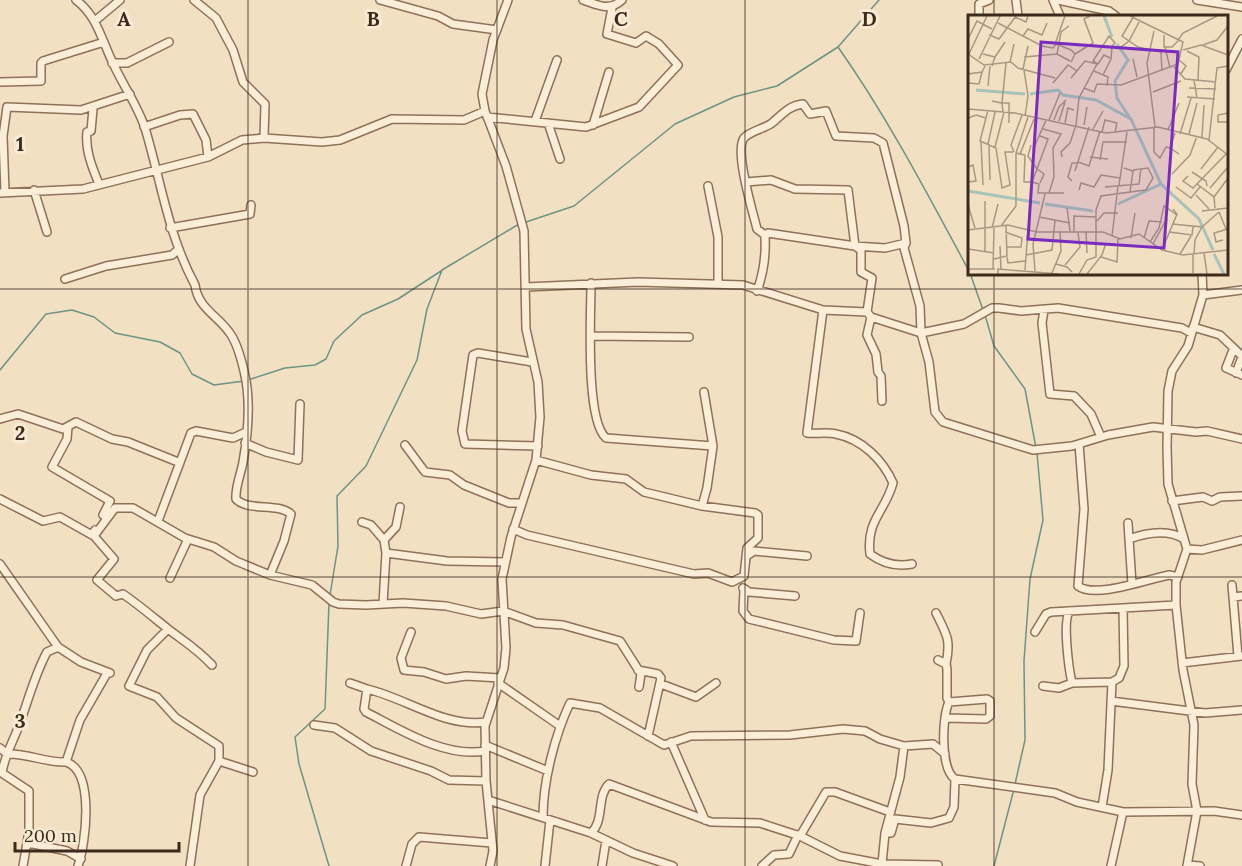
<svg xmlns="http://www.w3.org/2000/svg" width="1242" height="866" font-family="Lora,serif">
	<rect width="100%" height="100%" fill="#f2e0c3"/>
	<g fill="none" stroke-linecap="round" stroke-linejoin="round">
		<path stroke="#6b9487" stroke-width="1.5" d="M838 47C888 118 928 195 969 271
			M523 223 574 206 675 124 734 97 777 86 838 47 879 0
			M970 273 983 310
			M985 315 994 346 1025 389 1036 448
			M0 370 46 314 72 310 94 317 115 333 160 342 180 353 192 374 214 385 244 381
			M248 380 285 368 315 365 326 359 334 341 362 315 398 299 441 271
			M330 595 338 546 337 496 366 466 417 360 427 309 442 270 519 224
			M329 603 325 709 295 737 299 764 329 866
			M1015 784 1025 740 1024 661 1030 579 1043 520 1037 453
			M994 866 1014 789"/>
		<defs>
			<path id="minor" d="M76 0C97 16 101 38 112 61 122 84 137 104 145 128 161 181 168 235 195 285 198 308 217 315 229 332 237 342 241 358 244 371 251 399 248 434 243 462 241 474 235 487 236 499 248 512 277 502 291 514L284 541 270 575
				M194 0 216 18 233 50 243 82 265 104 264 138
				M380 0 438 16 453 24 497 30
				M583 0C598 5 609 12 622 0
				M1016 0 1018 16
				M1053 0 1060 16
				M1058 0 1109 11 1116 16
				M1197 0 1242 7
				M979 16V4L989 0
				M96 20 120 0
				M112 63H127L169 42
				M1226 70 1242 39
				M0 82 41 81V63L43 61 104 42
				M93 109 91 131 87 132C85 150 92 167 99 184
				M487 117 586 127 639 107 678 65 659 44 646 36 636 43 607 34 612 8
				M535 121 557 60
				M548 123 560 159
				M593 125 609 72
				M144 127 180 115 193 114 206 140 208 157
				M746 182 771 180 795 189 848 190 855 246 861 250V272L872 278 867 312 871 317 921 333 964 324 992 308H999L1021 311 1058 308 1182 328 1191 333
				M708 186 718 237V284
				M34 190 47 232
				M5 192 3 136 7 107 81 110 130 94
				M0 193 83 189 208 157 242 140 264 138 322 142 340 140 392 119 464 120 485 111
				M170 228 250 214 251 205
				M765 235 757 229C753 212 734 151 744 138 750 131 764 129 772 123 783 114 788 106 803 104L810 114 826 111 836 136 874 138 883 143 904 226 906 243
				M65 279 106 266 172 255 179 249
				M591 283C591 313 585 420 606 438L713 446
				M526 287 638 282 743 285 823 310 867 312
				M757 291C764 272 766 257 765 237L768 233 855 246 885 248 906 243 904 248 920 306 921 333 929 362 935 412 943 422 1033 450 1072 446 1108 435 1153 427 1196 432 1207 431 1242 439
				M1203 295 1242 290
				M823 310 807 433C816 434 827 432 836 434 862 439 883 460 893 483 885 512 866 520 870 554 882 563 896 567 912 564
				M1044 310 1042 323 1050 394 1074 396 1091 414 1101 437
				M871 317 867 335 876 354 878 372 881 376 882 401
				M1193 327 1220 335 1242 356
				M591 336 689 337
				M1233 350 1226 368 1242 375
				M532 362 478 353 473 355 462 431 465 444 538 446
				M1236 373 1242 357
				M0 419 18 414 63 429 76 422 112 439 128 442 178 462
				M68 427 67 439 52 467 110 501 103 515
				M245 443 266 452 298 460 300 404
				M1079 444 1084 509 1078 586C1095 599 1148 579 1169 575L1178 577
				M405 445 425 472 450 475 464 485 509 503H522
				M0 499 43 521 60 517 92 535 95 530
				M1172 501 1203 497 1212 501 1220 497 1242 496
				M702 506 707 488 713 446 704 392
				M158 521 191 433 196 431 233 438 246 432
				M362 522 371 525 384 540
				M1128 523 1129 539
				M513 529 527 535 694 574 708 573 732 582 744 576 747 548 758 538V515L755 513 702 506 644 492 626 479 591 475 536 460
				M1187 549 1202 550 1242 540
				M386 553 447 561 505 562
				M748 555 754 551 807 556
				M0 564 58 647
				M170 578 188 539
				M1132 584 1129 539C1146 533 1168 529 1184 539
				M1232 585 1238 656
				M743 588 749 592 795 596
				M744 590 743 611 749 619 834 640 856 641 860 613
				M1233 597 1242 596
				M383 604 386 553 384 540 396 527 400 507
				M1070 611C1062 619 1069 670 1072 683
				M936 613C947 635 951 640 946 664
				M168 629 147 650 129 686 157 697 176 718 219 746V761L200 795 190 866
				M411 632 401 658 404 670 424 672 446 679 466 676 500 678
				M1035 632 1046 614 1051 612 1176 605
				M938 660 946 664 947 669V698L949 702C942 716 940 769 955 779L1055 793 1077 802 1123 812 1214 811 1242 815
				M1182 663 1242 656
				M212 665C197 649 185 642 168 629 153 617 139 605 123 594L116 596 97 580 114 559 94 536 115 508H133L185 538 214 547 236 561 270 575 312 585 333 602 339 604 366 605 403 603 446 606 481 614 503 611 536 623 563 625 620 641 641 674 639 687
				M638 670 658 674 661 678 648 736
				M350 683 367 689 364 709 366 712C401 730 445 758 485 751
				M498 683 560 726
				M661 684 696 697 716 683
				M1043 686 1059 688 1072 683 1112 682 1119 678 1124 666 1123 608
				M367 689C406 698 445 728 486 722
				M1111 701 1205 713 1242 710
				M946 718 986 719 990 716V701L987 699 949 702
				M314 725 335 728 371 751 431 771 449 780 486 781
				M671 742 705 820
				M485 745 548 771
				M0 748 7 754C27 753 46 763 66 762L80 720 106 675
				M219 761 253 772
				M66 762C95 771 86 843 78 866
				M488 800 591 833 633 853 673 866
				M1102 807 1108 770 1112 682
				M543 817C543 781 555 735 570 703L600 708 664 745 691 736 790 735 843 729 865 731 880 739 904 746 933 744 945 754
				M591 833C605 820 596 797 609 784L711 822 760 823 800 836 826 792H835L890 812
				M885 833H891L895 819 931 823 949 818 954 807 955 779
				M800 836 840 856 882 864 885 833 900 777 904 746
				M28 843 67 851 81 859
				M882 864 938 865
				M1188 865 1200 866
				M23 866 29 831V791L2 773C4 757 12 744 18 728 28 702 34 676 47 652L58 647 81 662 110 673
				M406 866 412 844 419 837 492 843
				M490 866 493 851 486 781 485 726 504 668 506 648 502 579 511 537 536 460 540 417 538 382 526 329 524 231 506 166 485 111 482 94 493 40 508 0
				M545 866 550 820
				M602 866 606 840
				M762 866 774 855 789 854 798 835
				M1111 866 1123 812
				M1187 866 1197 811 1192 784 1194 725 1183 670 1176 605V582L1187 549 1168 484 1167 447 1168 391 1172 371 1188 346 1203 295 1202 273"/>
		</defs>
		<use href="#minor" stroke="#8e7158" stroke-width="10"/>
		<use href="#minor" stroke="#fbeed8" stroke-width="7"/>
	</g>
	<path fill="none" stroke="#3d2a1d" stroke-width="1.5" stroke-opacity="0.55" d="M248 0V866M497 0V866M745 0V866M994 0V16M994 273V866M0 289H1242M0 577H1242"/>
	<g transform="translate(968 15)">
		<rect width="260" height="260" fill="#f2e0c3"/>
		<path fill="none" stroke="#a6c4b9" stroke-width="3" d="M136 1 144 22M149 29 160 45 147 66 149 83 162 103M8 75 57 79M62 79 90 75 95 80 128 85 163 104 193 169 231 204 245 235M0 176 72 188M77 189 125 196M150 189 193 169M246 239 256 259"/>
		<path fill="none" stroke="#aa9781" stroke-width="1.5" d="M166 1 154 21 170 32 193 37 194 56M47 2 58 7 60 1M30 8 74 31 85 33 88 29 103 35 107 39 103 47M101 11 93 17 89 39 102 46M186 16 179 48 187 112M21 20 31 24 48 1M196 20V32H204L211 25M55 21 60 14 74 20 79 8M0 24 9 6 24 14M210 25 215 18 249 1M87 29 97 1M235 30 249 25 260 11M153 32 161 26 171 7M197 32 202 53M215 35 233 30 260 40M219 36 231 42 230 65M0 39 16 50 43 47 50 53 87 63M1 39 19 1M15 39 27 42 24 51M107 39 125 28 116 4 122 1M27 42 37 27M56 42 89 39M11 44 32 1M165 44 169 62M211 45 218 51 212 60M42 47 46 29M206 52 217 64 248 67M55 54 60 31M56 55 60 81 57 101M126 56 140 62 139 71M0 59 14 57 17 51M135 60 143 44 144 31 147 28 141 21 125 46 130 49 136 40 142 43M226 65 229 83M0 68 11 69 14 57M85 68 100 50 109 56M20 71 22 51M116 73 126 77 129 69 153 70 210 49 215 27 162 1M221 73 248 74M185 77 213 66M219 82 247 84M24 86 34 88 38 48M0 94 47 98 138 118 190 112 239 124 260 140M20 95 12 126 28 133 34 173 42 170 37 137H45M35 97 34 88H41V108M0 103 8 100 18 103M81 105 92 78M86 105 91 92 98 85M91 106 97 87M259 107H250V100L260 98M97 108 100 93 106 95M116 110 119 92M186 112V137L192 143 198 132 202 133M75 114 93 119 85 133 86 162 81 178M125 114 135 96M200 115 211 88M134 117 137 105 149 108 147 117M207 118 202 133 211 139M212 119 223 83M221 119 229 88M72 121 80 124 69 154 76 159 72 168M234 122 236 90M241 125 249 53 260 51M13 127 15 170M20 129 27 97M21 129 22 165M63 130 60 141 69 154M27 132 36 97M65 135 78 105M46 137 43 130 54 100M48 138 52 139 66 104M52 139 57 140 56 167H64M94 142 93 137 102 128 108 110 111 83 129 49 117 46 103 63M122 142 140 144M132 145 135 127H159M110 147 121 151 132 116M0 152 5 150 8 166 0 167M69 154 64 167 71 169 70 178H96M233 154 250 132M107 156 121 112M224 157 238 166 239 171M204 159 222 140 229 121M220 161 215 166 225 173 258 139M104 166 100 162 104 148H109M229 169 246 182 247 193M151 170 159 117M137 172 171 169 173 153M208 172 223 183 232 172M242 173 260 152M111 175 113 168 126 172 133 160 152 163M162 177 178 175 185 163 180 153 165 155M228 180 241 194M246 182 260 163M17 186V237M0 190 7 213M99 193 102 216M234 196 260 193M251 197 258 214M71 202 102 208M129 206 136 198H150M204 209 234 212 227 225 226 239M33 211 48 191V138L60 102M234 212 251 197M24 213 30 189M0 215 40 210 69 217H135L152 224 171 219 194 235 215 240 260 235M118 216 119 238M37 217 54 223 53 232H38M106 217V201L128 202M201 217 224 220 225 212M144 221 150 171M163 223 167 198M176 223 181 206 194 207M255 225 248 227 246 218 260 214M182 227 191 213 196 191 209 200M185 229 199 203M32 231 33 254M0 234 26 238M194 235 209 199 205 194M236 238 239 259M212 239 223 221M225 239V258M58 240 84 235 87 205M39 242 40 248 57 246M133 242 149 247 150 224M26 244 39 241 38 211M88 249 99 252 104 257M97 250 112 232 110 218M0 254H27M25 254 26 213M57 255 60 215M67 256 65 229 77 179M84 258 93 236 92 216M30 259V254L91 259M111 259 119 245 128 242V195L133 181 162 177 165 156 156 153M119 259 134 240 138 228"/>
		<path fill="#7b2cbf" fill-opacity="0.15" stroke="#7b2cbf" stroke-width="3" d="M73 27 210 37 196 233 60 224Z"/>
		<rect width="260" height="260" fill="none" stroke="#3d2a1d" stroke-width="3"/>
	</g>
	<g font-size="20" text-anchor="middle" font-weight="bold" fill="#3d2a1d" stroke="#f8ebd4" stroke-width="6" stroke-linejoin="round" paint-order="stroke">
		<text x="124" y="26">A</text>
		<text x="373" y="26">B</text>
		<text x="621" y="26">C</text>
		<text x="869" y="26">D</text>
		<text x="20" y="151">1</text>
		<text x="20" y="440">2</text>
		<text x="20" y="728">3</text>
	</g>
	<path d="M15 842v9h164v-9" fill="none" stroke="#3d2a1d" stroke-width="3"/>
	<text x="24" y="842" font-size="18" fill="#3d2a1d" stroke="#f8ebd4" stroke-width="4.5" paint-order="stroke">200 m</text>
</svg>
